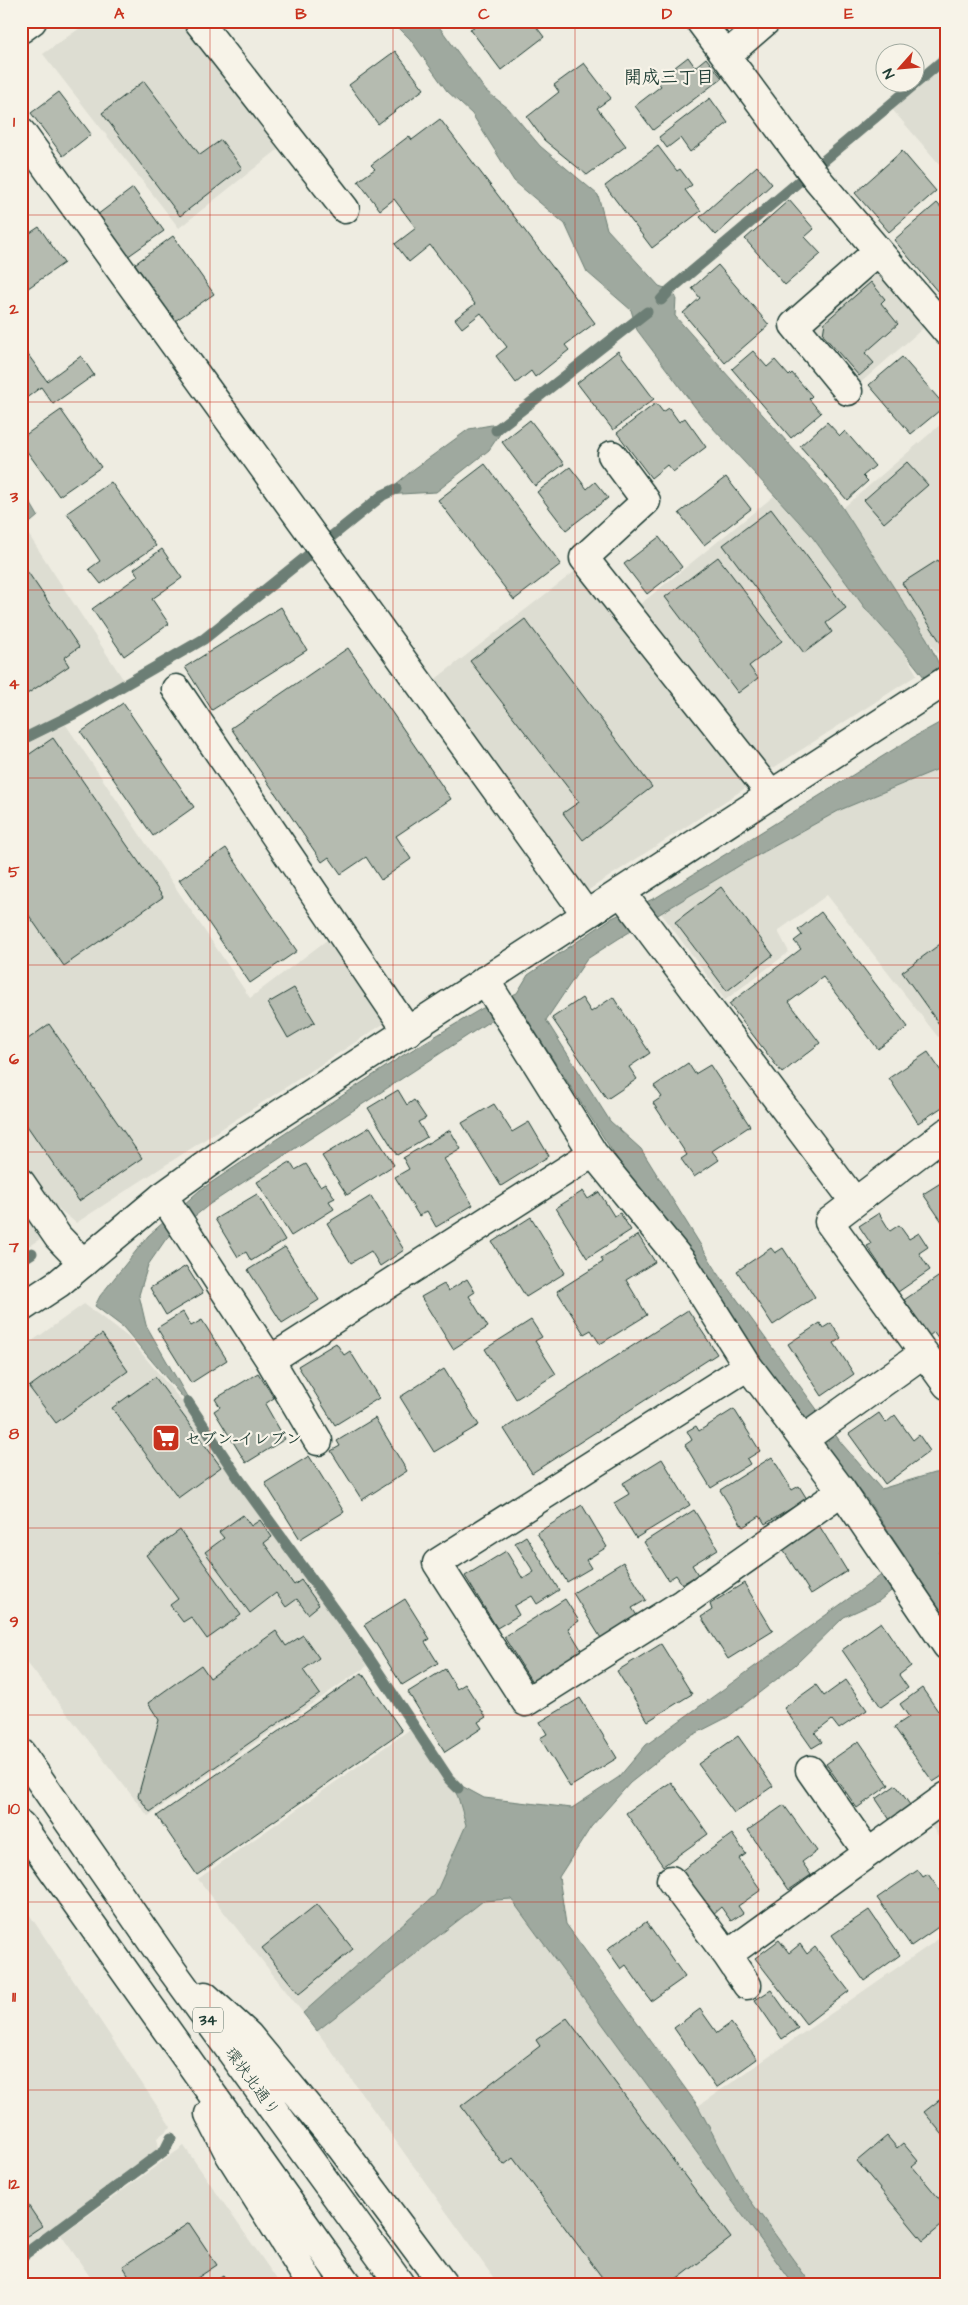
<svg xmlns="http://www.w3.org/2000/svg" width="968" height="2305" font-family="'Architects Daughter','Klee One',sans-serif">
	<rect width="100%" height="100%" fill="#eeece1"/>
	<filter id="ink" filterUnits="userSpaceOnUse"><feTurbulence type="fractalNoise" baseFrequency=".02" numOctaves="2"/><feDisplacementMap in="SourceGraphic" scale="10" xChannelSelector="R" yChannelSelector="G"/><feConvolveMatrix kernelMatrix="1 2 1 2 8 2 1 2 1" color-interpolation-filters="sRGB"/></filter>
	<g filter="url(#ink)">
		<path fill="#ddddd2" d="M90 21H180L280 148 179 228 43 54Z
			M947 62V173L891 108Z
			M880 264 929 323 859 384 809 325Z
			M947 419V656L942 659 927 639 843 508Z
			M774 496 810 534 865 608 905 653 917 675 767 772 633 610Z
			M21 523 125 682 21 735Z
			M578 569 753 783 587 891 433 681Z
			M66 725 250 998 331 937 388 1021 76 1223 48 1200 21 1158V746Z
			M936 770 947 771V1032L938 1037 827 895 778 931 789 952 725 1000 661 913 742 864 840 810Z
			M21 1210 40 1239 21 1251Z
			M84 1304 128 1337 184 1404 367 1666 148 1816 21 1655V1349Z
			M412 1728 458 1797 466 1825 435 1895 303 2013 198 1879Z
			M947 1806V1848L927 1820Z
			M511 1899 793 2284H498L317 2031 483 1900Z
			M21 1902 171 2127 157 2138 159 2148 21 2251Z
			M947 1933V2268L924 2284H811L742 2189 698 2106Z
			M184 2146 280 2284H95L61 2235Z"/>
		<path fill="#9fa99f" stroke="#6c7e74" d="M392 21H435L486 91 508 108 540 146 598 195 607 229 659 286 670 290 676 297 675 316 835 496 927 639 947 681V706L905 653 865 608 810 534 701 415 637 330 631 310 587 272 565 224 514 181 472 114 447 91 410 39Z
			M508 422 489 450 436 492 383 495 414 469 469 429Z
			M21 487 38 516 25 527 21 523Z
			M947 709V771L936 770 840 810 742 864 618 939 587 959 546 1020 610 1121 641 1149 718 1273 842 1444 881 1489 934 1473 947 1472V1542L939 1553 947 1565V1618L915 1576 908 1577 879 1601 844 1617 795 1665 728 1717 687 1738 630 1783 591 1827 559 1877 566 1924 698 2106 742 2189 811 2284H793L511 1899 483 1901 317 2031 303 2013 435 1895 466 1825 458 1797 449 1779 484 1798 572 1808 619 1777 646 1745 880 1576 902 1564 906 1558 867 1499 785 1398 627 1174 527 1019 524 1010 496 1017 210 1204 166 1239 148 1265 139 1295 146 1325 197 1414 123 1327 95 1306 100 1296 148 1236 200 1190 402 1056 481 1009 517 993 528 975 612 918 657 897 912 738 941 722Z"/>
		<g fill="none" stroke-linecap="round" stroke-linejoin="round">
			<path stroke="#6c7e74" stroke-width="11" d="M661 300 670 290 947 57
				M496 430 647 312
				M21 740 74 714 204 639 383 495 396 489
				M21 1260 32 1253
				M188 1402 239 1479 367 1655 449 1779 458 1788
				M21 2257 165 2150 171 2138"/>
		</g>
		<path fill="#b5bbb0" stroke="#1f3d34" d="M470 21H532L544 37 501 70 470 29 474 27Z
			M395 51 424 89 378 124 349 85Z
			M688 57 695 67 706 58 722 78 653 130 635 106 661 86 657 81Z
			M584 63 611 98 597 108 626 146 587 175 544 140 527 117 559 92 554 85Z
			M144 81 200 155 221 140 242 168 180 216 102 113Z
			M59 92 91 134 63 156 31 113Z
			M710 98 728 123 690 152 680 138 667 148 659 137Z
			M440 119 595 323 565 345 569 350 535 377 531 371 516 383 496 356 507 347 481 313 462 328 455 319 475 304 430 245 409 262 395 244 416 228 394 199 380 210 358 181 375 169 371 165 409 136 412 140Z
			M658 146 677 171 680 169 692 185 685 190 701 211 652 248 605 186Z
			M902 151 936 191 889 232 855 193Z
			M757 166 772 184 716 235 700 217Z
			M133 188 164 231 127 257 97 215Z
			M789 200 814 229 805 237 821 254 785 285 745 239Z
			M937 203 947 214V294L943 298 894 240Z
			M39 227 64 263 21 293V239Z
			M173 236 214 294 175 321 135 264Z
			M718 265 769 325 725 363 683 313 700 298 692 288Z
			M871 282 885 299 881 303 898 324 865 353 874 363 859 376 823 335 825 322Z
			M21 345 47 381 81 356 94 375 53 404 41 387 21 402Z
			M618 351 654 399 613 430 577 383Z
			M753 351 767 367 775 360 789 376 792 373 812 396 809 399 821 413 791 438 732 369Z
			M902 357 945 406 911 434 869 385Z
			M656 403 663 412 669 408 679 422 685 418 706 447 673 472 667 465 651 478 617 433Z
			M61 410 101 467 59 496 21 443V438Z
			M530 420 564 464 535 486 502 442Z
			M827 422 840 436 845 431 875 466 863 476 868 481 847 500 800 446Z
			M907 462 928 485 884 523 864 500Z
			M485 464 561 564 514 600 438 500Z
			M570 467 587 489 595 482 608 498 566 530 537 492Z
			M726 477 751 509 704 545 679 513Z
			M111 482 156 546 101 584 89 569 100 561 67 513Z
			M771 509 846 608 826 623 832 632 804 653 723 545Z
			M659 537 682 567 647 594 624 564Z
			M162 549 182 578 152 599 169 624 124 656 92 609 138 576 134 569Z
			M718 557 782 641 749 666 758 678 738 693 665 597Z
			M938 560 947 574V644L943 646 902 583Z
			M21 562 79 647 64 658 69 666 21 698Z
			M281 607 307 650 212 710 185 667Z
			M525 619 652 787 583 840 563 813 579 802 470 661Z
			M348 648 451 799 396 836 411 859 381 880 366 857 341 874 329 857 322 862 231 728Z
			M123 703 194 807 153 836 81 732Z
			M53 738 163 897 64 966 21 904V760Z
			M226 848 297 951 250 983 179 880Z
			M721 887 773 955 727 991 675 922Z
			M821 912 908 1027 878 1049 823 977 789 1002 820 1043 782 1073 729 1004 801 949 794 941 802 935 798 930Z
			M947 939V1018L939 1024 902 972Z
			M294 988 315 1022 288 1038 268 1003Z
			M613 997 650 1053 629 1067 637 1079 607 1099 552 1018 582 998 591 1012Z
			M49 1024 142 1158 79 1201 21 1117V1044Z
			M928 1052 947 1080V1104L918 1123 889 1078Z
			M688 1063 695 1074 710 1065 750 1126 712 1151 719 1160 694 1177 681 1159 687 1155 653 1103 662 1097 654 1086Z
			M398 1090 407 1105 414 1100 426 1118 418 1122 427 1137 397 1155 368 1108Z
			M494 1104 512 1132 529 1122 549 1156 501 1186 462 1123Z
			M370 1127 394 1165 347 1195 322 1156Z
			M450 1130 461 1149 444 1159 473 1205 436 1227 427 1211 419 1216 395 1177 409 1169 403 1158Z
			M290 1162 295 1170 306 1164 320 1186 325 1183 335 1198 329 1201 334 1209 291 1236 257 1182Z
			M947 1179V1229L923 1194Z
			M583 1191 588 1199 599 1192 614 1216 620 1213 631 1230 587 1258 556 1208Z
			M257 1194 285 1240 251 1261 246 1252 238 1257 215 1219Z
			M371 1196 404 1250 380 1266 371 1251 351 1263 327 1223Z
			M879 1213 890 1231 899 1225 909 1239 919 1233 928 1247 919 1253 930 1270 898 1292 867 1246 871 1244 859 1226Z
			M531 1217 565 1273 526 1297 492 1242Z
			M638 1235 655 1262 626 1280 647 1315 600 1344 591 1330 584 1334 557 1291 603 1262 601 1258Z
			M285 1247 319 1300 282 1323 248 1270Z
			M771 1248 775 1253 783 1248 815 1297 773 1325 737 1271Z
			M186 1266 203 1293 166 1315 150 1288Z
			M947 1271V1333L939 1339 934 1332 929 1336 904 1300Z
			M467 1279 475 1292 469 1296 488 1327 453 1349 421 1297 444 1284 448 1291Z
			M688 1310 717 1354 532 1473 504 1429Z
			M183 1312 191 1326 202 1320 227 1360 191 1383 157 1328Z
			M531 1320 542 1337 535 1341 556 1374 516 1399 485 1349Z
			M820 1323 823 1328 831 1323 841 1338 834 1343 854 1374 822 1396 788 1344Z
			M102 1334 128 1371 56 1423 29 1387Z
			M336 1343 344 1355 350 1351 379 1398 335 1425 298 1366Z
			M444 1369 479 1425 434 1452 400 1397Z
			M258 1373 274 1398 265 1404 285 1439 246 1463 214 1411 220 1407 215 1399Z
			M155 1377 221 1467 178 1498 112 1408Z
			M734 1409 760 1451 747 1459 750 1464 711 1488 685 1445 692 1440 687 1431 696 1426 699 1431Z
			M879 1413 886 1423 895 1415 913 1440 919 1435 930 1451 885 1484 849 1434Z
			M375 1418 407 1471 362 1500 331 1451 340 1446 337 1441Z
			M309 1456 344 1512 300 1539 265 1483Z
			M772 1457 792 1490 799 1486 807 1499 765 1524 760 1516 743 1527 720 1490Z
			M662 1459 690 1505 636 1538 614 1503 629 1494 623 1483Z
			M582 1505 607 1547 586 1560 591 1568 567 1582 537 1533Z
			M694 1510 718 1549 692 1565 698 1575 682 1584 676 1575 668 1580 644 1542Z
			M243 1515 251 1526 260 1520 272 1537 264 1543 294 1585 301 1580 319 1605 308 1614 297 1599 286 1607 276 1593 250 1613 205 1552 224 1538 219 1532Z
			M817 1522 847 1571 811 1594 780 1545Z
			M180 1530 241 1615 207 1639 191 1617 183 1622 170 1605 178 1599 146 1555Z
			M526 1536 559 1590 537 1604 532 1596 514 1606 519 1615 497 1628 465 1576 506 1551 523 1579 534 1572 515 1543Z
			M623 1562 646 1600 632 1608 638 1617 604 1643 573 1593Z
			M744 1583 773 1631 728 1659 701 1617 712 1610 710 1604Z
			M405 1599 430 1639 425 1642 438 1663 402 1685 364 1625Z
			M565 1599 579 1621 568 1628 582 1651 532 1682 504 1637Z
			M881 1622 911 1666 899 1675 908 1688 881 1707 842 1650Z
			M276 1631 286 1646 303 1635 319 1658 303 1670 320 1694 150 1812 138 1796 159 1720 148 1703 201 1665 210 1678Z
			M661 1644 692 1694 648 1721 617 1671Z
			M445 1669 457 1689 465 1684 486 1717 478 1722 482 1728 445 1752 408 1692Z
			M362 1673 402 1731 197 1875 157 1816Z
			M846 1680 867 1710 839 1729 832 1720 815 1733 822 1742 812 1748 784 1708 816 1685 824 1696Z
			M922 1688 938 1711 947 1705V1773L933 1782 894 1727 909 1717 900 1704Z
			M580 1698 617 1758 570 1787 540 1738 547 1734 540 1722Z
			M738 1736 773 1786 734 1813 698 1764Z
			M859 1741 889 1785 857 1808 826 1764Z
			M671 1782 708 1834 663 1866 626 1813Z
			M896 1785 910 1805 890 1820 876 1799Z
			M784 1805 817 1851 802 1862 811 1875 789 1890 748 1830Z
			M732 1834 746 1854 739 1859 761 1890 738 1906 743 1913 731 1921 721 1907 712 1915 681 1871Z
			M918 1870 923 1877 928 1874 945 1898 940 1901 947 1911V1921L911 1946 877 1898Z
			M317 1904 353 1949 299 1994 262 1948Z
			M869 1910 900 1955 864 1981 832 1935Z
			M646 1922 685 1977 651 2001 626 1965 621 1969 607 1949Z
			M779 1940 789 1953 800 1944 807 1954 815 1947 849 1991 806 2024 755 1958Z
			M771 1990 798 2028 782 2039 755 2000Z
			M700 2009 717 2033 731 2023 757 2059 716 2088 674 2028Z
			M567 2018 731 2238 671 2284H607L513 2158 504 2165 461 2106 540 2046 536 2040Z
			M947 2094V2140L924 2112Z
			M887 2136 897 2148 903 2143 918 2161 912 2166 947 2208V2221L923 2241 857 2161Z
			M22 2196 42 2226 21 2240V2197Z
			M189 2223 217 2265 188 2284H134L123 2266Z
			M223 2275 229 2284H209Z"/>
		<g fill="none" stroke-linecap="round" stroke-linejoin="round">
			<defs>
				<path id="minor" d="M198 21 345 209
					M700 21 818 180 947 332
					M727 55 766 21
					M21 132 586 914
					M848 391 794 325 878 251
					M612 455 646 501 584 558 771 794
					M176 689 408 1032
					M621 892 855 1202
					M485 980 593 1153 683 1263 748 1366 842 1491 947 1646
					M947 1132 829 1222 947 1385
					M21 1183 58 1237 83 1263
					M163 1196 270 1360 318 1441
					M270 1360 593 1153
					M748 1366 437 1563 526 1702 683 1603 842 1491
					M804 1439 924 1353
					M810 1770 868 1853
					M671 1880 727 1955 747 1985
					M727 1955 947 1796"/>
				<path id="tertiary" d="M21 29 32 21
					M21 1308 59 1283 163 1196 243 1138 947 680"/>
				<path id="trunk" d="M21 1753 166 1962 400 2284
					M21 1825 347 2284
					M205 1996 248 2035 340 2146 443 2284
					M209 2114 230 2155 311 2284"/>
			</defs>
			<use href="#minor" stroke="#1f3d34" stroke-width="31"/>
			<use href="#tertiary" stroke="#1f3d34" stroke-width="31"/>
			<use href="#trunk" stroke="#1f3d34" stroke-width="31"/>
			<use href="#minor" stroke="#f7f3e8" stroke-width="28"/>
			<use href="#tertiary" stroke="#f7f3e8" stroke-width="28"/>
			<use href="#trunk" stroke="#f7f3e8" stroke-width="28"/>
		</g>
	</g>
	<path fill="none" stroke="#c8321e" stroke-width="1" stroke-opacity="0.55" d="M210 21V2284M393 21V2284M575 21V2284M758 21V2284M21 215H947M21 402H947M21 590H947M21 778H947M21 965H947M21 1152H947M21 1340H947M21 1528H947M21 1715H947M21 1902H947M21 2090H947"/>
	<defs>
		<symbol id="supermarket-square" viewBox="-11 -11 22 22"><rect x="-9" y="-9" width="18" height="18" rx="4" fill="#c8321e" stroke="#f7f3e8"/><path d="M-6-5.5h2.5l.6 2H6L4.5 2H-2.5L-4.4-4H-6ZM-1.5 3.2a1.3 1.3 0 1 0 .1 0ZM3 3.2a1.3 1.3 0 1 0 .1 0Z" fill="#fff"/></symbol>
	</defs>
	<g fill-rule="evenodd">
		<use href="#supermarket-square" x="150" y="1422" width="32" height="32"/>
	</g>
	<g text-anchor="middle" stroke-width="4.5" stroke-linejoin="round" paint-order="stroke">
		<rect fill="#f7f3e8" stroke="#60746a" stroke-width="1" x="193" y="2007.5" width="30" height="25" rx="4"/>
		<g font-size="15" font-weight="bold" fill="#1f3d34">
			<text x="208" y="2025">34</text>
		</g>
		<g font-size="16" font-weight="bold" fill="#1f3d34" stroke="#f7f3e8" text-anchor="start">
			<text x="185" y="1444">セブン-イレブン</text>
		</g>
		<g font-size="16" fill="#1f3d34" stroke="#f7f3e8">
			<text transform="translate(253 2081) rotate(54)" y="6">環状北通り</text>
		</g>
		<g font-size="18" font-weight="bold" fill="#1f3d34" stroke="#f7f3e8">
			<text x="669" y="83">開成三丁目</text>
		</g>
	</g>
	<rect width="968" height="2305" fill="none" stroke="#f7f3e8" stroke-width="55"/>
	<g transform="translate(900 68) rotate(243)"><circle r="24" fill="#f7f3e8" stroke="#a1aaa0"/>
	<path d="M0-4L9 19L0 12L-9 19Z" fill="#c8321e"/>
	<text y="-8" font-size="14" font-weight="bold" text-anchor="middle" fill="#1f3d34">N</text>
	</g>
	<rect x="28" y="28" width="912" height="2250" fill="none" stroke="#c8321e" stroke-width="2"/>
	<g font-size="16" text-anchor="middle" font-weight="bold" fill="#c8321e">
		<text x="119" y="19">A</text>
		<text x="301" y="19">B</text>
		<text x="484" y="19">C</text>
		<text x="667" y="19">D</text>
		<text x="849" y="19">E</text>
		<text x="14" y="127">1</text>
		<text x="14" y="314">2</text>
		<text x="14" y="502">3</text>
		<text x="14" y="689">4</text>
		<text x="14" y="877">5</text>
		<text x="14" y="1064">6</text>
		<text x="14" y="1252">7</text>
		<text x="14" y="1439">8</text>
		<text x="14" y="1627">9</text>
		<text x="14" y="1814">10</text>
		<text x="14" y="2002">11</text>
		<text x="14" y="2189">12</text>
	</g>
</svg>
